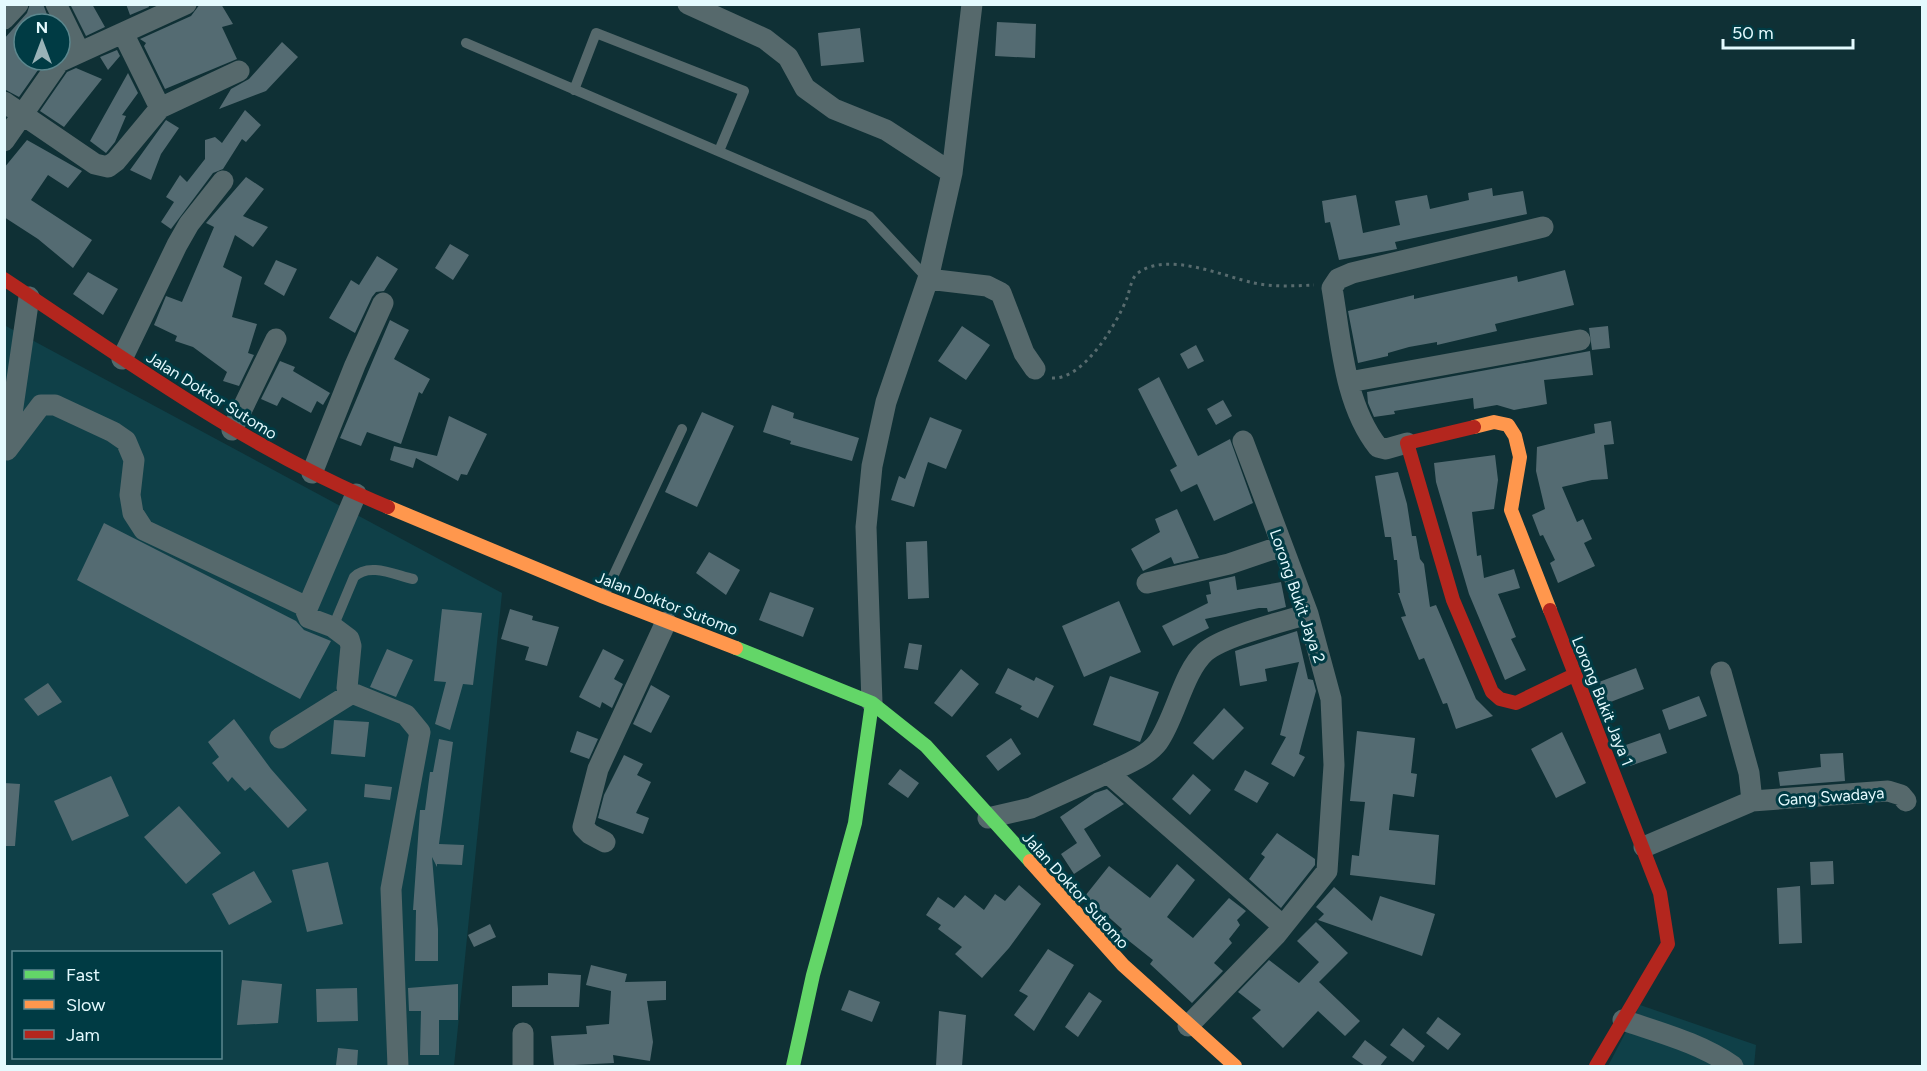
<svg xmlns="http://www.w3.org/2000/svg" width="1927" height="1071" font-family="Figtree,sans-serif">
	<rect width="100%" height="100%" fill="#0f3035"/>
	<path fill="#0f4048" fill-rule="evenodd" d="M4 325 502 593 454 1066H5ZM14 952H220V1058H14Z
		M1640 1005 1756 1045 1754 1066H1608Z"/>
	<path fill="#546b72" d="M30 4H43L48 17 43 24H24V63L38 70 19 97 4 89V39L27 13Z
		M70 4H92L105 27 86 36Z
		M126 4H148L149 7 130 15Z
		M200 4H221L233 24 222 27 237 59 165 89 144 46 146 43 140 39 191 16Z
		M997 22 1036 24 1035 58 995 56Z
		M860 28 864 62 821 66 818 33Z
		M282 42 298 57 266 91 219 109 231 89 249 79Z
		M117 50 120 56 108 70 100 57Z
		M76 68 102 79 64 127 40 111 67 72Z
		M128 73 138 93 122 115 126 116 115 142 106 153 90 141Z
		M245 110 261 125 246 142 242 139 223 169 213 173 171 229 161 222 174 202 166 197 180 175 187 182 205 159V140L215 137 222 143Z
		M166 120 179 128 161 154 151 180 130 170Z
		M27 140 82 171 68 188 48 175 31 200 92 240 73 268 38 239 4 217V168Z
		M246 177 264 189 243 216 268 227 253 247 235 235 223 267 242 277 232 317 257 324 248 353 254 355 239 386 223 381 227 372 193 347 175 341 177 336 154 325 166 296 182 302 214 227 206 223Z
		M1492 188 1493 196 1523 191 1527 214 1395 242 1397 249 1339 260 1330 222 1325 223 1322 201 1356 195 1363 233 1400 225 1395 201 1427 195 1430 209 1469 200 1468 193Z
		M450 244 469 255 453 280 435 268Z
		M377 256 398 269 384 291 376 292 372 297 355 333 329 318 351 280 359 285Z
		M276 260 297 269 284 296 264 284Z
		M1565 270 1574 305 1495 324 1497 331 1437 345V342L1409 347 1388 353V356L1358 363 1348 311 1414 295V299L1517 276 1518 282Z
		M88 272 118 289 103 315 73 294Z
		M390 320 409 330 394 359 430 379 422 394 419 392 401 444 367 432 361 446 340 438Z
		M962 326 990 345 966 380 938 361Z
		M1608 326 1610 348 1592 350 1589 328Z
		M1196 345 1204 361 1188 369 1180 354Z
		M1590 351 1593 375 1544 380 1547 404 1514 410 1497 405 1474 409 1473 398 1394 411 1395 414 1374 417 1368 403 1367 392Z
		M280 361 295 367 293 371 330 393 323 405 317 401 311 413 282 397 277 406 261 399Z
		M1159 377 1198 456 1230 439 1253 503 1214 521 1197 484 1181 492 1170 470 1177 466 1138 389Z
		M1223 400 1232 416 1216 425 1207 409Z
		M772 405 794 413 793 418 859 438 852 461 790 444 791 441 763 432Z
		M702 412 734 426 697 507 665 492Z
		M449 416 487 434 467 475 461 474 458 481 416 458 413 468 390 460 394 446 437 456Z
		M930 417 962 430 946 469 928 462 914 507 891 500 899 476 905 479Z
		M1611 421 1614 444 1604 445 1608 479 1592 480 1562 487 1577 522 1583 519 1592 539 1584 543 1595 566 1558 583 1550 563 1555 560 1543 535 1540 536 1532 515 1545 509 1536 471 1537 447 1595 433 1594 424Z
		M1495 455 1498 480 1494 509 1472 512 1477 556 1481 555 1484 578 1514 569 1520 588 1498 594 1516 637 1511 639 1526 670 1505 680 1469 594 1436 482 1434 463Z
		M1398 472 1407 504 1412 536H1416L1420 559 1424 564 1430 607 1436 605 1476 699 1493 716 1456 729 1447 703 1443 704 1424 658 1419 660 1401 617 1406 616 1398 593H1400L1397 560H1394L1391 537H1385L1375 476Z
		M1177 509 1199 558 1174 564 1171 557 1143 571 1131 549 1160 532 1155 519Z
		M104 523 296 621 304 630 331 641 300 699 77 580Z
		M927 541 929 598 908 599 906 542Z
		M709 552 740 570 726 595 696 573Z
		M1235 576 1237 590 1281 582 1286 607 1268 612 1267 608H1259L1205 619 1209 628 1173 646 1162 626 1208 603 1206 595 1211 594 1209 582Z
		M770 592 814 608 803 637 759 620Z
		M1119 601 1141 652 1084 677 1062 626Z
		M442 609 482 613 473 685 463 684 450 730 435 724 446 682 434 681Z
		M510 609 533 616 532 620 559 627 547 666 525 660 529 647 501 639Z
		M1297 631 1308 679 1313 680 1316 691 1299 754 1305 757 1294 777 1271 764 1286 737 1280 735 1299 662 1265 669 1267 681 1240 686 1235 651Z
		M909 643 922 645 918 670 904 668Z
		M387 649 413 660 396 697 370 687Z
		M603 649 624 660 614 679 623 684 612 708 602 702 600 708 579 697Z
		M1008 668 1034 681 1036 677 1054 686 1038 718 1020 709 1022 706 995 693Z
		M1636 668 1644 689 1608 703 1599 682Z
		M961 669 979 684 952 717 934 703Z
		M1110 676 1159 692 1140 742 1093 725Z
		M48 683 62 702 38 716 24 699Z
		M651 685 670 696 651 733 633 724Z
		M1699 696 1707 716 1669 730 1662 710Z
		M1224 708 1244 728 1213 760 1193 743Z
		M234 719 271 769 307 810 288 828 250 787 245 791 232 777 228 782 212 763 219 757 208 742Z
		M334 720 369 722 365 757 331 754Z
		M577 731 598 739 589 759 570 752Z
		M1357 731 1415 738 1411 773 1417 774 1414 797 1393 794 1389 830 1439 835 1435 885 1350 875 1352 855 1359 856 1365 802 1350 801Z
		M1562 732 1586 783 1556 798 1531 749Z
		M1660 733 1667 753 1630 766 1623 746Z
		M1011 738 1021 754 998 771 986 756Z
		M439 739 453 742 439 844 464 845 462 865 437 864V867L432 857 438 929V961H415L416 910H413L420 810H425L430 772H433Z
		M1843 753 1845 781 1780 786 1778 772 1821 767 1820 754Z
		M624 755 643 764 637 775 651 782 636 813 649 818 643 834 598 818 604 795Z
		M900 769 919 783 908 798 888 784Z
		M1245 770 1269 783 1257 803 1234 790Z
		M1193 774 1211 790 1190 815 1172 799Z
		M111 776 129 816 72 841 54 801Z
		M4 783 20 784 15 846H4Z
		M365 784 392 787 390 800 364 797Z
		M1107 789 1124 804 1084 829 1101 856 1074 874 1061 854 1077 843 1060 817 1095 793Z
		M179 806 221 853 186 884 144 837Z
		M1277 833 1315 859V865L1281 908 1249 879 1265 857 1261 854Z
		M1833 861 1834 884 1811 885 1810 862Z
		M328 862 343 924 307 932 292 870Z
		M1177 864 1195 880 1167 917 1193 938 1229 898 1246 911 1237 920 1240 925 1229 939 1232 943 1214 963 1223 971 1192 1003 1150 964 1153 960 1119 933 1122 929 1085 896 1109 866 1150 898Z
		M254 871 272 902 229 925 212 894Z
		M1019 885 1041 904 1009 948 982 978 955 954 962 947 938 929 941 925 926 915 938 897 954 908 965 895 984 910 995 894 1005 901Z
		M1800 886 1802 943 1779 944 1777 888Z
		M1334 887 1372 921 1380 896 1435 914 1422 956 1318 920 1324 914 1316 907Z
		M1316 922 1348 953 1319 982 1360 1021 1345 1036 1318 1011 1283 1048 1252 1018 1261 1010 1238 992 1269 960 1299 983 1319 962 1297 941Z
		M490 924 496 937 474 947 468 935Z
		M1048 949 1074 965 1034 1031 1014 1015 1028 996 1019 991Z
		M591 965 627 974 625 982 666 981V1000L647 1001 653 1042 650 1061 613 1055 614 1063 554 1066 551 1036 587 1034 586 1026 609 1024 611 991 586 985Z
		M548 973 581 975 579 1007H512V986L548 985Z
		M242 980 282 984 278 1023 237 1025Z
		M458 984V1020H439V1055H420L421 1011H409L408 988Z
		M357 988 358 1021 317 1022 316 989Z
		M849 990 880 1002 872 1022 841 1010Z
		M1089 992 1102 1001 1078 1037 1065 1027Z
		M939 1011 966 1015 962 1066H936Z
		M1438 1017 1461 1034 1448 1050 1426 1033Z
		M1403 1028 1425 1046 1413 1062 1390 1045Z
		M1365 1040 1387 1057 1380 1066H1365L1352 1057Z
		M338 1048 358 1050 357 1066 336 1065Z"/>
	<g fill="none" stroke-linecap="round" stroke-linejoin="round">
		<path stroke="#586b6e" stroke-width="3" stroke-dasharray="3 4.5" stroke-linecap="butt" d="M1052 378C1084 380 1117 323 1127 298 1130 290 1131 278 1138 273 1168 251 1222 276 1254 283 1273 287 1294 286 1314 285"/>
		<path stroke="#56696c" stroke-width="10" d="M466 43 869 216 928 279
			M574 90 596 33 744 91 719 151
			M604 596 682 429
			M333 627 354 577C369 562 395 575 413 579"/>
		<path stroke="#56696c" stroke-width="21" d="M56 4 79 51
			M688 4 765 39 788 57 805 88 834 109 886 130 952 173
			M4 19 18 4
			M123 33 160 108
			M4 102 95 164 108 167 116 161 160 108 239 71
			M4 141 59 62 186 4
			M928 279 987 286 1001 293 1024 353 1035 369
			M122 359 177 245 189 224 223 181
			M1349 382 1580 340
			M232 430 276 339
			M1407 443 1386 449 1378 447C1344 404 1341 340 1332 288L1338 279 1352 273 1543 227
			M7 448 29 297
			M7 450 41 405H55L113 432 126 441 134 460 130 495 133 513 144 530 307 607
			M312 473 355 365 383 303
			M356 494 306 611 309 618 333 627 349 639 351 646 347 688 352 693 406 715 420 732 391 889 398 1066
			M1147 583 1229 564 1282 546
			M872 703 866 527 872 466 886 402 928 279 952 173 972 4
			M280 738 352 693
			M1108 773C1124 765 1147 757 1158 742 1175 719 1183 672 1205 652 1224 636 1282 622 1308 614
			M1752 801 1888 791 1901 795 1906 801
			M988 818 1031 808 1108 773 1283 926
			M605 842 590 834 583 827 598 769 666 622
			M1644 847 1752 801 1749 773 1721 672
			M1623 1020C1661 1033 1700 1043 1733 1066
			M1188 1026 1276 935 1327 871 1334 765 1331 699 1308 614 1243 441
			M523 1033V1066"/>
		<path stroke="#63d668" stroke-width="14" d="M736 648 872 703 926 746 1030 861
			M793 1066 813 975 855 823 872 703"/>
		<path stroke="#ff974d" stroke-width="14" d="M1474 427 1494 422 1508 425 1515 436 1520 457 1511 510 1550 610
			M388 507 604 597 736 648
			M1030 861 1123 965 1235 1066"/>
		<path stroke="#b3261e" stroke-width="14" d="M4 279C128 361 249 450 388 507
			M1474 427 1407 443 1453 600 1492 692 1500 699 1516 703 1574 675
			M1550 610 1660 893 1668 944 1596 1066"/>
	</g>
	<g text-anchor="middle" stroke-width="6" stroke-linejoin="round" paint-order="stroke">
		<g font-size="16" fill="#e4fafe" stroke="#003b44">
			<text transform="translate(212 395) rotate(32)" y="6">Jalan Doktor Sutomo</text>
			<text transform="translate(1298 596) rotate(71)" y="6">Lorong Bukit Jaya 2</text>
			<text transform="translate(667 603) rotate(21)" y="6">Jalan Doktor Sutomo</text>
			<text transform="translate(1603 701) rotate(68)" y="6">Lorong Bukit Jaya 1</text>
			<text transform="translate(1831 796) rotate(-4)" y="6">Gang Swadaya</text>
			<text transform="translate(1076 890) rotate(48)" y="6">Jalan Doktor Sutomo</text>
		</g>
	</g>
	<rect width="1927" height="1071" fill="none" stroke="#e4fafe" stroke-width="12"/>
	<rect x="12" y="951" width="210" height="108" fill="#003b44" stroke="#5b878e" stroke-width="1.5"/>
	<rect x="24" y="970" width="30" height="9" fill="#63d668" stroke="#5b878e" stroke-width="1.5"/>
	<text x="66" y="981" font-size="18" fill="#e4fafe">Fast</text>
	<rect x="24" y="1000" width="30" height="9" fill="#ff974d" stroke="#5b878e" stroke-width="1.5"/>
	<text x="66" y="1011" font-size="18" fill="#e4fafe">Slow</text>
	<rect x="24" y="1030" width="30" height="9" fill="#b3261e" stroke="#5b878e" stroke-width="1.5"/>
	<text x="66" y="1041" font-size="18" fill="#e4fafe">Jam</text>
	<g transform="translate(42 42)"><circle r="28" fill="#003b44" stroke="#5b878e" stroke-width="1.5"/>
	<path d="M0-4.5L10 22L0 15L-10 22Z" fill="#99b3b8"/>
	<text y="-9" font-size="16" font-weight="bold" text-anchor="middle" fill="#e4fafe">N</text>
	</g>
	<path d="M1723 39v9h130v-9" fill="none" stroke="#e4fafe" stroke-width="3"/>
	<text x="1732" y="39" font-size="18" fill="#e4fafe" stroke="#003b44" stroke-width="4.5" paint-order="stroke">50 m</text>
</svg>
